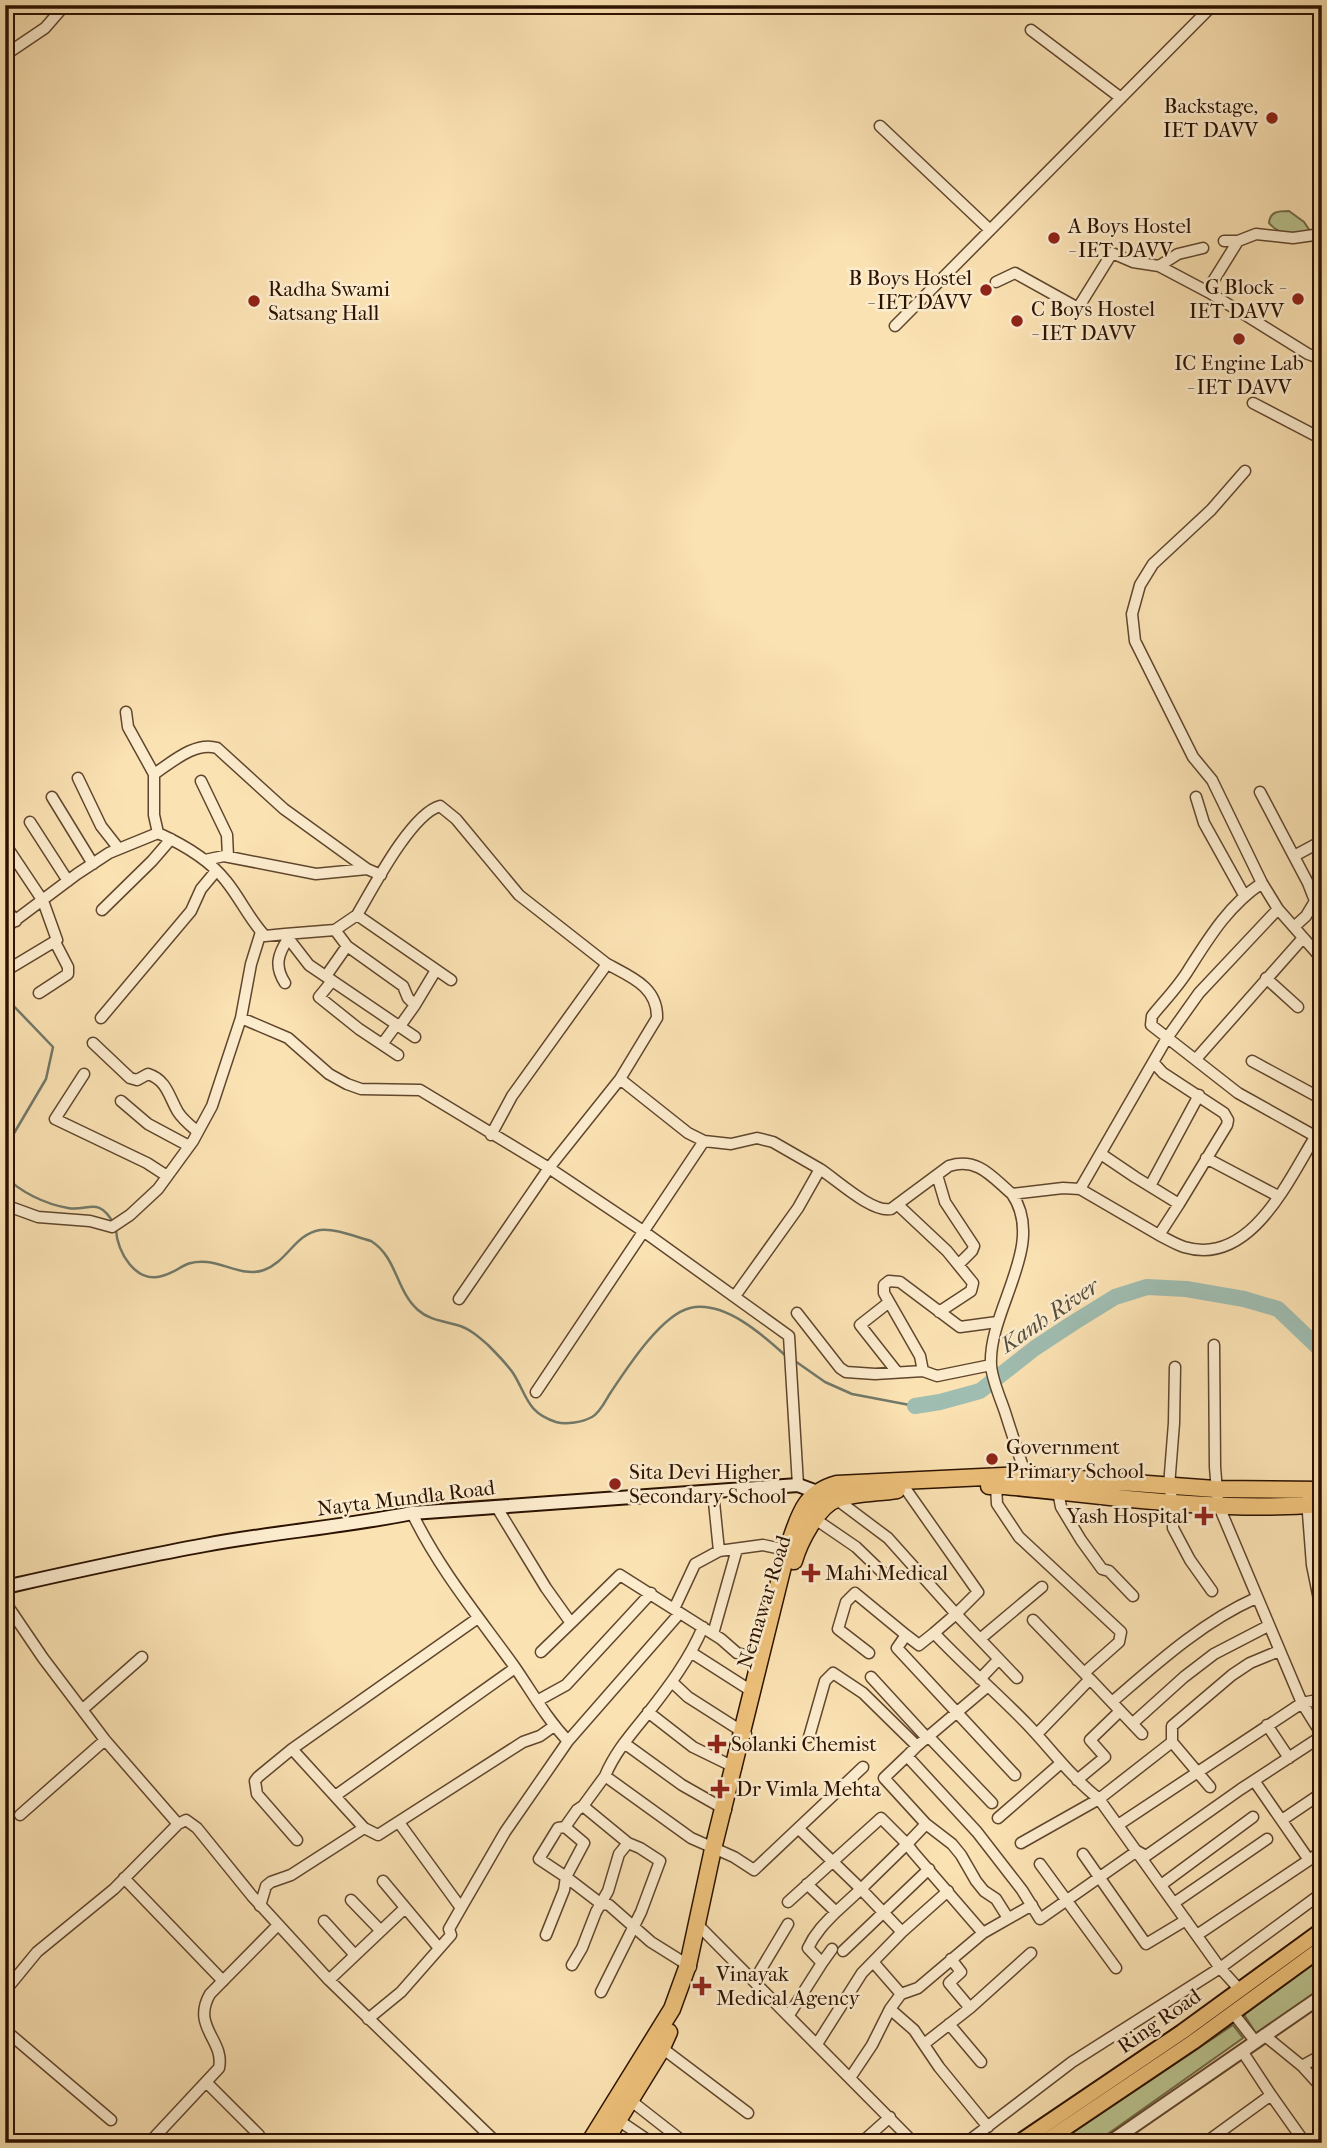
<svg xmlns="http://www.w3.org/2000/svg" width="1327" height="2148" font-family="'IM FELL French Canon',serif">
	<rect width="100%" height="100%" fill="#fbe2b3"/>
	<filter id="stains"><feTurbulence type="fractalNoise" baseFrequency=".00286" numOctaves="4"/><feColorMatrix values="0 0 0 0 .2 0 0 0 0 .09 0 0 0 0 .02 0 0 0 .5 -.17"/></filter>
	<radialGradient id="worn" r=".72"><stop offset=".6" stop-color="#630" stop-opacity="0"/><stop offset="1" stop-color="#630" stop-opacity=".3"/></radialGradient>
	<path fill="#bac490" stroke="#736b48" stroke-width="2" d="M1289 211 1304 222 1310 231C1295 235 1280 236 1269 223 1270 211 1279 211 1289 211Z
		M1322 1956V1996L1259 2038 1243 2013Z
		M1233 2025 1243 2038 1095 2143H1056Z"/>
	<g fill="none" stroke-linecap="round" stroke-linejoin="round">
		<path stroke="#71796a" stroke-width="2.5" d="M5 997 53 1047 46 1079 10 1140 5 1158
			M5 1176C20 1192 45 1204 68 1208 88 1212 98 1195 114 1224
			M116 1230C117 1252 136 1284 162 1276 181 1271 183 1260 207 1262 226 1264 245 1277 264 1270 287 1262 295 1234 320 1230 335 1228 356 1237 371 1241 397 1257 396 1291 418 1310 429 1320 443 1321 457 1325 469 1328 479 1337 488 1345 496 1353 506 1363 513 1373 527 1395 526 1412 556 1422 566 1425 583 1422 592 1417 601 1412 606 1399 611 1392 627 1368 661 1315 690 1308 724 1300 763 1335 786 1356
			M795 1361 825 1382 852 1394 915 1406"/>
		<path stroke="#9fbdb1" stroke-width="16" d="M915 1406 940 1402 980 1391 1035 1348 1073 1323 1115 1297 1147 1287 1186 1289 1244 1299 1278 1309 1322 1351"/>
		<defs>
			<path id="minor" d="M1031 30 1121 98
				M5 55 45 28 65 5
				M880 126 990 230
				M1224 241H1238
				M1159 266 1178 254 1203 248
				M996 282 1015 273 1078 308 1112 253 1133 262 1159 266 1210 293 1308 354 1322 359
				M1207 291 1238 241 1256 234 1293 238 1314 235 1322 241
				M895 326 1213 5
				M1253 403 1322 439
				M1245 471 1211 510 1153 564 1140 585 1132 614 1135 641 1193 757 1212 780 1262 883 1278 909 1322 959
				M126 712 128 727 154 774V815L158 833
				M154 774C171 763 195 741 217 748L284 809 367 869 381 875
				M78 778 101 826 119 849
				M201 781 227 835 228 857
				M1260 792 1308 883 1315 901 1306 916 1294 927
				M52 797 93 864
				M1196 797 1204 823 1244 895
				M30 822 68 881
				M5 844 43 901 57 940 7 970
				M1294 856 1322 841
				M205 860 224 856 316 874 367 869
				M1262 883C1229 905 1210 936 1189 969 1179 986 1164 1001 1152 1016L1151 1025 1238 1093 1322 1140
				M5 908 16 921
				M102 910 152 861 171 839
				M357 915C373 888 411 814 440 806L456 819 519 895 607 964 512 1096 491 1135
				M5 928 77 874 109 853 158 833C182 844 209 859 226 881 240 898 249 919 265 936L285 934 309 965 415 1037
				M335 930 347 946 403 986 408 998 415 1005 436 970
				M285 934 335 930 357 915 451 980
				M607 964C631 977 658 987 657 1018L620 1079
				M326 976 347 946
				M1266 978 1298 1007
				M332 981 319 997 359 1029 398 1055
				M285 983C274 966 278 954 288 939
				M39 993 68 974V967L55 942
				M101 1018 191 911 201 889 216 871
				M241 1018 288 1038 329 1074 347 1084 361 1089 420 1090 549 1168 643 1231 789 1336 798 1485
				M400 1026 415 1005
				M93 1043 130 1078 137 1080 148 1074C167 1080 169 1097 178 1112 183 1120 191 1126 198 1132
				M383 1043 397 1024
				M1196 1059 1303 938
				M1252 1061 1322 1099
				M84 1074 55 1119 147 1163 167 1176
				M121 1101 148 1124 189 1146
				M704 1141 731 1144 757 1138 773 1142 820 1169
				M1101 1154 1135 1177 1179 1204 1227 1125 1228 1120 1224 1113 1163 1073 1154 1063
				M1206 1158 1278 1196
				M937 1175 945 1202 974 1246 972 1251 959 1264
				M1150 1186 1199 1095
				M1080 1189 1167 1038 1199 993 1278 909
				M1012 1194C1047 1245 988 1310 991 1365 992 1380 1000 1397 1005 1412 1012 1434 1019 1456 1027 1478
				M5 1205 38 1217 90 1221 112 1227 130 1215 158 1189 193 1141 212 1106 241 1018 251 964 261 932
				M898 1205 947 1251 973 1283 971 1291 939 1312
				M1159 1235C1167 1239 1175 1244 1184 1247 1250 1267 1288 1181 1315 1137
				M735 1296 798 1208 820 1169C837 1180 872 1213 891 1209L949 1166C978 1157 992 1177 1012 1194L1063 1188 1080 1189 1159 1235 1179 1204
				M459 1299 549 1168 620 1079 688 1133 704 1141 536 1392
				M888 1303 860 1325 897 1372
				M797 1313 840 1368 846 1372 875 1374 923 1371 937 1376 991 1365
				M1175 1367 1174 1423 1169 1486 1173 1503V1528L1190 1560 1212 1591
				M923 1371 920 1356 884 1293V1285L889 1281 900 1282 960 1327 997 1322
				M996 1486 997 1504 1019 1537 1121 1632 1119 1642 1084 1673
				M905 1488 978 1592 956 1614 1017 1678
				M1058 1491 1061 1507 1081 1540 1102 1569 1109 1571 1133 1596
				M713 1492 719 1551
				M836 1499 888 1538 956 1614 934 1633C964 1665 997 1693 1027 1724 1051 1749 1071 1777 1099 1799L1220 1968 1240 1990
				M1307 1500 1312 1565 1322 1614
				M496 1506 546 1588 571 1623 541 1652
				M815 1519 856 1547 883 1573
				M5 1602 43 1658 105 1740 178 1824 114 1889 37 1952 5 1991
				M674 1609 695 1564 719 1551 763 1545 791 1551
				M478 1618 292 1749 364 1828 378 1835 523 1742 540 1736 554 1726
				M1033 1620 1087 1676
				M571 1623 620 1575 721 1639 737 1653 762 1659
				M703 1627C689 1660 669 1686 648 1713 631 1734 615 1752 605 1776L691 1838 734 1857 754 1870 863 1767
				M713 1634 737 1549
				M906 1635 919 1645 934 1633
				M980 1639 1042 1587
				M692 1653 753 1692
				M869 1653 838 1629 846 1602 855 1593 906 1635 897 1648 1015 1775
				M871 1677 927 1738
				M980 1679 998 1660
				M672 1682 688 1697 746 1734
				M1322 1699 1302 1703 1322 1735
				M537 1701 566 1685 651 1593
				M1112 1702C1156 1664 1202 1622 1256 1598
				M83 1709 142 1657
				M648 1712 693 1747 736 1768
				M1133 1723 1184 1677 1214 1654 1268 1626
				M1267 1725 1289 1758
				M1037 1734 1090 1679 1142 1734
				M809 1737 825 1681 833 1673 863 1693 917 1746 988 1686
				M929 1737 992 1803
				M568 1741 679 1614
				M624 1743 682 1785 726 1810
				M917 1746 907 1756 977 1832 1022 1890 1040 1919 1137 1851 1146 1856 1241 1789 1322 1736
				M292 1749 258 1777 255 1781 257 1794 297 1840
				M907 1756 884 1778 926 1824 907 1844 913 1852 983 1933 1032 1905
				M1077 1780 1105 1757 1090 1740 1120 1711
				M1210 1787 1172 1742V1726L1232 1675 1250 1663 1279 1651
				M335 1796 515 1668
				M583 1806 628 1843 640 1848 660 1861 641 1912 601 1992
				M20 1815 105 1740
				M998 1818 1061 1763
				M1282 1820 1322 1793
				M178 1824 186 1820 197 1828 252 1896 329 1980 497 2143
				M400 1824 461 1908 505 1832 568 1741C546 1718 532 1692 514 1666 478 1616 439 1569 412 1513
				M926 1824 952 1844 961 1855 976 1881 984 1891 996 1899 1008 1918
				M1118 1825 1302 1703 1218 1504 1215 1467 1214 1345
				M565 1827 558 1828 539 1859 566 1877 584 1843 565 1827 577 1810 583 1806 605 1776
				M799 1829 861 1889 836 1912
				M1021 1843 1099 1799 1172 1742
				M1083 1854 1146 1944 1186 1920
				M1309 1860 1322 1851
				M1040 1864 1116 1968
				M124 1878 223 1981
				M383 1881 439 1948
				M1161 1885 1253 1817
				M351 1900 380 1930
				M788 1902 881 1818 907 1844 861 1889 902 1932 862 1973 817 2044
				M1174 1903 1267 1839
				M260 1906 266 1886 271 1882 291 1875 364 1828
				M324 1921 354 1954
				M700 1927 914 2143
				M902 1932 948 1891
				M546 1935 564 1890 566 1877 600 1903 609 1905 651 1942 691 1967
				M1197 1935 1309 1860 1255 1782
				M843 1951 929 1869
				M951 1959 961 1972 949 1983 970 2008
				M822 1963 832 1949
				M572 1965 582 1948 596 1912 608 1891 619 1854 628 1843
				M329 1980 405 1908
				M754 1981 788 1924
				M901 1994 918 1988 983 1933
				M890 2009 914 2030 939 2067 988 2127
				M1233 2013 1255 2041
				M789 2015 822 1963 808 1948C815 1933 825 1923 836 1912L807 1884
				M368 2019 401 1992 451 1935 449 1929 461 1908
				M949 2024 981 2062
				M5 2030 111 2120
				M1264 2035 1302 2066 1322 2088
				M924 2044 970 2008 1031 1953
				M662 2048 748 2113
				M1302 2066 1322 2055
				M850 2078 872 2045 890 2009 901 1994 874 1963
				M207 2083 259 2135
				M1271 2095 1305 2143
				M630 2100 685 2143
				M618 2120 652 2143
				M149 2143 219 2068C225 2040 191 2027 210 1994L277 1926
				M861 2143 890 2117
				M966 2143 1072 2062 1220 1968 1322 1893
				M1205 2143 1271 2095 1242 2051"/>
			<path id="tertiary" d="M1109 2143 1322 1996"/>
			<path id="secondary" d="M5 1587C72 1572 138 1557 205 1545 274 1532 343 1527 412 1513L798 1485 825 1495"/>
			<path id="primary" d="M1018 2143 1182 2032 1322 1930
				M1043 2143 1193 2042 1322 1948"/>
			<path id="trunk" d="M989 1486H1005C1110 1496 1216 1513 1322 1504
				M794 1561C799 1543 818 1505 837 1499 855 1493 878 1493 897 1490
				M589 2143 672 2009 688 1965 713 1849 787 1550C799 1519 801 1494 837 1484L1026 1475 1215 1489 1322 1490
				M604 2143 660 2052 669 2032"/>
		</defs>
		<use href="#minor" stroke="#60462d" stroke-width="13"/>
		<use href="#tertiary" stroke="#60462d" stroke-width="16"/>
		<use href="#secondary" stroke="#2c1200" stroke-width="16"/>
		<use href="#primary" stroke="#2c1200" stroke-width="18"/>
		<use href="#trunk" stroke="#2c1200" stroke-width="19"/>
		<use href="#minor" stroke="#fcecce" stroke-width="10"/>
		<use href="#tertiary" stroke="#fcecce" stroke-width="12"/>
		<use href="#secondary" stroke="#fcecce" stroke-width="12"/>
		<use href="#primary" stroke="#eec17a" stroke-width="14"/>
		<use href="#trunk" stroke="#eec17a" stroke-width="16"/>
	</g>
	<g fill="#8f2418" stroke="#fcecce" stroke-width="2.5">
		<circle cx="1272" cy="118" r="7"/>
		<circle cx="1054" cy="238" r="7"/>
		<circle cx="986" cy="290" r="7"/>
		<circle cx="1298" cy="299" r="7"/>
		<circle cx="254" cy="301" r="7"/>
		<circle cx="1017" cy="321" r="7"/>
		<circle cx="1239" cy="339" r="7"/>
		<circle cx="992" cy="1459" r="7"/>
		<circle cx="615" cy="1484" r="7"/>
		<path d="M1200.5 1505.5h7v7h7v7h-7v7h-7v-7h-7v-7h7z"/>
		<path d="M807.5 1562.5h7v7h7v7h-7v7h-7v-7h-7v-7h7z"/>
		<path d="M713.5 1733.5h7v7h7v7h-7v7h-7v-7h-7v-7h7z"/>
		<path d="M716.5 1778.5h7v7h7v7h-7v7h-7v-7h-7v-7h7z"/>
		<path d="M698.5 1975.5h7v7h7v7h-7v7h-7v-7h-7v-7h7z"/>
	</g>
	<g text-anchor="middle" stroke-width="5" stroke-linejoin="round" paint-order="stroke">
		<g font-size="21" fill="#2c1200" stroke="#fcecce" text-anchor="start">
			<text x="1258" y="113" text-anchor="end">Backstage,<tspan x="1258" dy="24">IET DAVV</tspan></text>
			<text x="1068" y="233">A Boys Hostel<tspan x="1068" dy="24">- IET DAVV</tspan></text>
			<text x="972" y="285" text-anchor="end">B Boys Hostel<tspan x="972" dy="24">- IET DAVV</tspan></text>
			<text x="1284" y="294" text-anchor="end">G Block -<tspan x="1284" dy="24">IET DAVV</tspan></text>
			<text x="268" y="296">Radha Swami<tspan x="268" dy="24">Satsang Hall</tspan></text>
			<text x="1031" y="316">C Boys Hostel<tspan x="1031" dy="24">- IET DAVV</tspan></text>
			<text x="1239" y="370" text-anchor="middle">IC Engine Lab<tspan x="1239" dy="24">- IET DAVV</tspan></text>
			<text x="1006" y="1454">Government<tspan x="1006" dy="24">Primary School</tspan></text>
			<text x="629" y="1479">Sita Devi Higher<tspan x="629" dy="24">Secondary School</tspan></text>
			<text x="1188" y="1523" text-anchor="end">Yash Hospital</text>
			<text x="825" y="1580">Mahi Medical</text>
			<text x="731" y="1751">Solanki Chemist</text>
			<text x="736" y="1796">Dr Vimla Mehta</text>
			<text x="716" y="1981">Vinayak<tspan x="716" dy="24">Medical Agency</tspan></text>
		</g>
		<g font-size="21" fill="#2c1200" stroke="#fcecce">
			<text transform="translate(406 1498) rotate(-7)" y="7">Nayta Mundla Road</text>
			<text transform="translate(764 1602) rotate(-73)" y="7">Nemawar Road</text>
			<text transform="translate(1159 2021) rotate(-35)" y="7">Ring Road</text>
		</g>
		<g font-size="23" font-style="italic" fill="#544e3e" stroke="#fcecce">
			<text transform="translate(1049 1315) rotate(-34)" y="8">Kanh River</text>
		</g>
	</g>
	<rect width="1327" height="2148" fill="none" stroke="#fbe2b3" stroke-width="28"/>
	<rect x="7" y="7" width="1313" height="2134" fill="none" stroke="#2c1200" stroke-width="3.5"/>
	<rect x="14" y="14" width="1299" height="2120" fill="none" stroke="#2c1200" stroke-width="2"/>
	<rect width="100%" height="100%" filter="url(#stains)"/>
	<rect width="100%" height="100%" fill="url(#worn)"/>
</svg>
